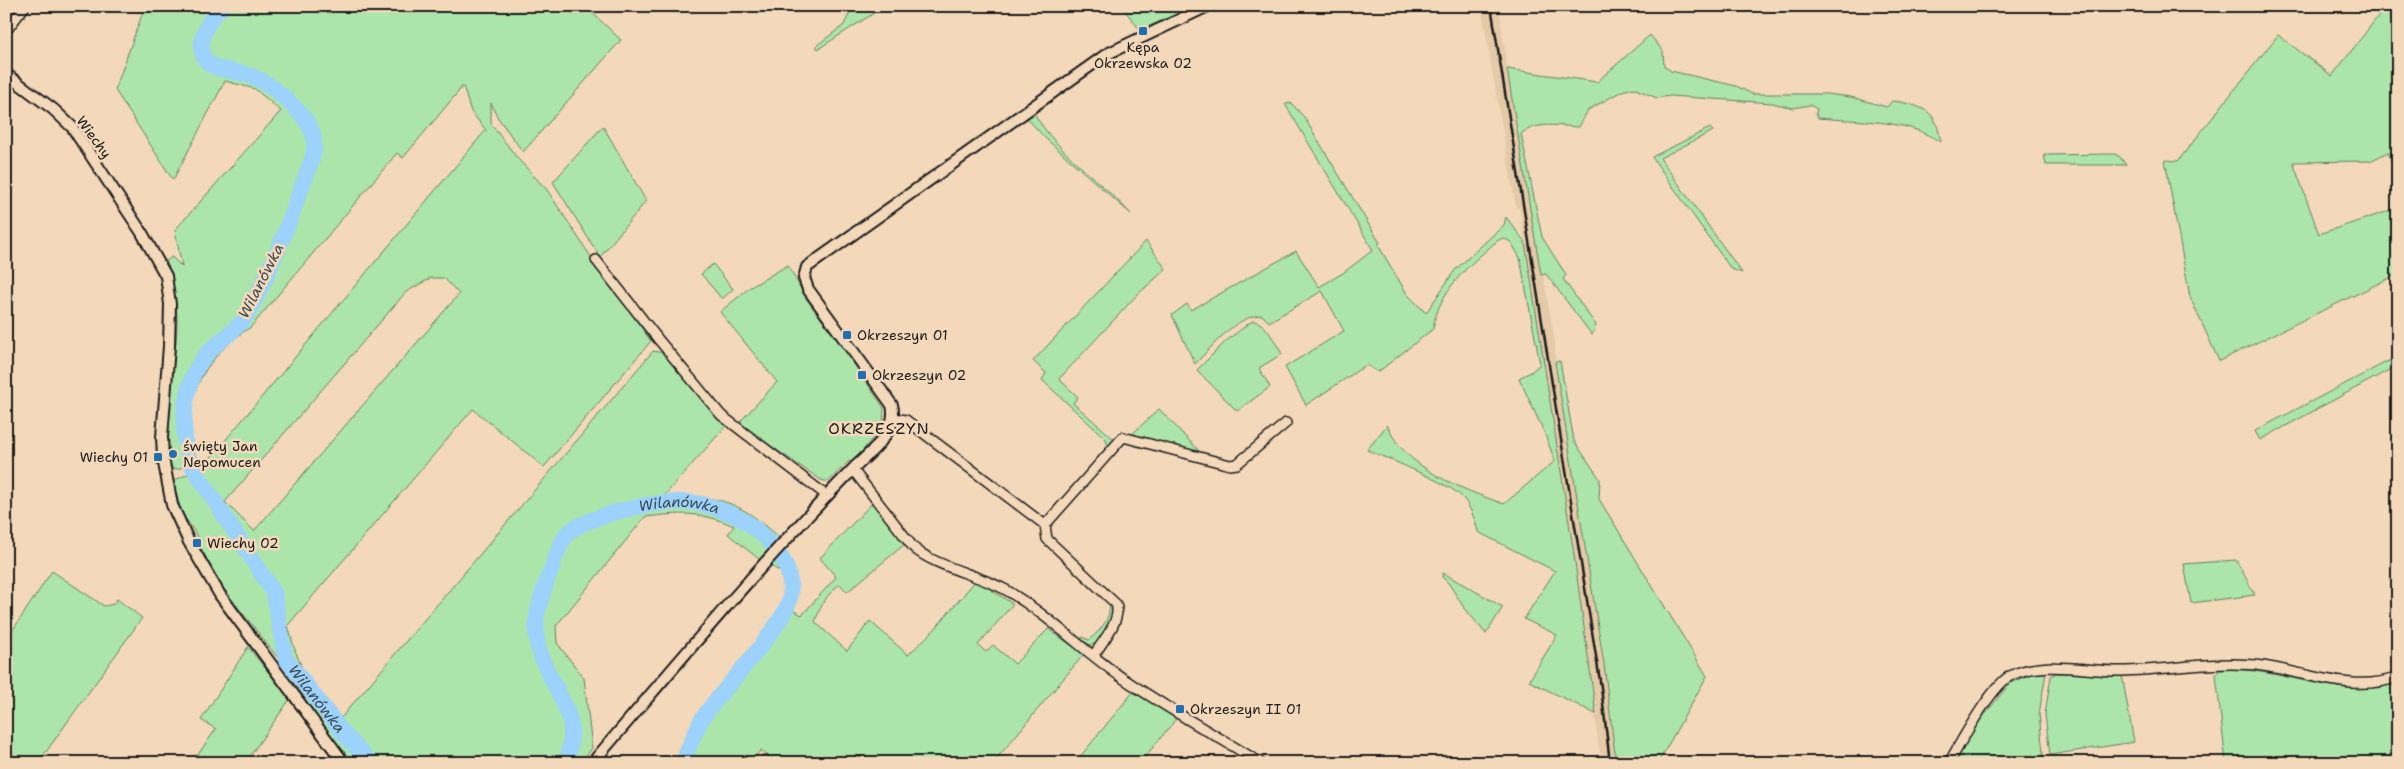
<svg xmlns="http://www.w3.org/2000/svg" width="2404" height="769" font-family="'Shantell Sans',sans-serif">
	<rect width="100%" height="100%" fill="#f3d8ba"/>
	<filter id="ink" filterUnits="userSpaceOnUse"><feTurbulence type="fractalNoise" baseFrequency=".02" numOctaves="2"/><feDisplacementMap in="SourceGraphic" scale="10" xChannelSelector="R" yChannelSelector="G"/><feConvolveMatrix kernelMatrix="1 2 1 2 8 2 1 2 1" color-interpolation-filters="sRGB"/></filter>
	<g filter="url(#ink)">
		<path fill="#e5caa8" d="M1481 6H1499L1507 69 1555 342V362L1604 664 1616 763H1601L1573 548 1525 242 1519 207 1516 208Z"/>
		<path fill="#abe5a9" stroke="#648062" fill-rule="evenodd" d="M145 6H585L621 40 523 152 498 118 491 103V124L518 159 547 190 595 263 651 341 544 467 473 409 288 625C297 664 311 692 339 720L653 351 664 353 726 426 663 497C720 496 736 499 779 537L760 560 728 534 734 526C698 511 683 513 645 517L556 626 557 643 584 678 592 748 581 763H353L324 728 284 666 220 584 199 544 200 540 181 512 173 481 202 468 486 130 471 112 463 86 403 158 397 153 251 327C204 357 176 403 197 459L179 469H172C161 421 176 370 177 321 177 300 171 281 166 261L172 257 182 267 175 230 281 111 255 89 225 81 173 180 115 90ZM431 278H444L459 294 254 531 225 502 406 292Z
			M853 6H885L818 49 816 46 844 25Z
			M1125 6H1197L1140 30 1123 8Z
			M2369 6H2398V178L2388 152 2370 161 2293 162 2319 234 2398 208V274L2219 361 2190 297 2165 160 2178 161 2278 35 2332 76 2379 15Z
			M1650 35 1663 51 1664 66 1671 71 1736 86 1752 94H1827L1851 97 1887 107 1892 101C1904 102 1924 106 1932 116 1938 123 1939 134 1941 142 1905 118 1859 122 1818 118L1816 114 1817 109 1810 105 1793 108 1772 103 1670 96 1657 98 1633 88 1622 91 1588 110 1579 127C1559 126 1537 121 1521 134L1542 237 1566 275 1563 279 1596 325 1592 335 1546 274 1541 275 1507 69 1597 82Z
			M1291 103 1304 117 1380 243 1378 245 1407 294 1426 313 1455 270 1504 225 1506 217 1525 242 1573 548 1596 714 1529 681 1557 635 1524 619 1555 571 1478 532C1475 520 1471 507 1462 497 1453 485 1384 457 1367 450L1387 425C1405 469 1462 489 1504 504L1555 461 1544 432 1519 378 1531 372 1540 364 1520 258 1511 242 1503 238 1497 241C1469 265 1438 291 1433 329L1378 372 1366 365 1306 405 1285 367 1344 331 1322 291 1269 322 1262 315C1235 316 1213 346 1195 364L1172 315 1187 304 1191 310 1296 251 1319 287 1343 273 1373 250 1285 104Z
			M1034 113C1057 153 1100 180 1131 214L1045 138 1027 118Z
			M603 126 646 201 600 257 553 182Z
			M1710 128 1713 131 1660 158 1742 273 1731 269 1652 157Z
			M2115 154 2120 157 2126 165H2046L2044 155Z
			M1146 241 1166 269 1137 295 1059 379 1078 397 1073 403 1115 440 1108 447 1106 439 1042 380 1046 373 1033 361Z
			M713 264 733 289 722 299 701 274Z
			M788 265 807 300 843 348 884 408 883 425 853 463 849 461 828 482 821 480 762 440 761 436 756 438 738 424 777 382 720 312 749 288Z
			M1252 321C1265 320 1276 344 1282 354L1259 368 1270 387 1237 411 1197 370 1226 341Z
			M2398 356V365L2260 440 2255 431Z
			M1560 361 1574 441 1600 479 1599 499 1707 676 1658 763H1616L1604 664 1555 362Z
			M1159 409 1203 455 1130 436Z
			M874 501 905 544 847 592 840 584C826 595 821 605 815 622L847 651 870 621 908 655 934 630 976 580 1013 604 978 645 986 652 993 645 1015 664 1048 629 1084 654 993 763H776L761 750 750 763H676L684 741 696 722 778 611C785 597 785 586 781 572L771 566 785 549C793 567 799 590 790 609L802 615 836 577 820 558Z
			M2236 560 2255 595 2191 603 2184 564Z
			M52 571 104 606 114 604 117 599 142 618 38 763H6V640Z
			M1443 573 1503 607 1486 634 1463 606 1449 584 1442 577Z
			M1109 601C1118 615 1107 629 1099 642L1091 645 1082 641V637L1089 640C1101 630 1112 618 1109 601Z
			M248 647 290 699 245 763H192L216 729 201 720Z
			M2219 670C2276 664 2345 704 2398 682V763H2226L2216 675Z
			M2035 673H2046L2039 714 2044 763H1953L1960 746 2010 683Z
			M2056 673 2122 675 2134 742 2050 755 2045 714 2051 676Z
			M1133 692 1177 718 1140 763H1075Z"/>
		<g fill="none" stroke-linecap="round" stroke-linejoin="round">
			<g stroke="#9cd2fb" stroke-width="16">
				<path id="s1" d="M223 6C208 17 190 51 211 65 222 71 236 71 248 75 269 81 303 111 312 131 316 142 314 154 310 165 294 207 280 250 259 291 255 299 251 310 245 318 234 333 216 342 204 357 182 386 180 430 190 463L274 593 285 658 344 734 371 763"/>
				<path id="s2" d="M565 763C583 719 558 698 543 661 529 627 539 601 551 570 555 558 559 546 566 535 574 525 601 516 613 513 636 507 660 501 684 502 730 503 797 544 790 597 787 622 727 685 709 709 697 724 690 745 683 763"/>
			</g>
			<defs>
				<path id="minor" d="M6 31 25 6
					M596 260 658 339 721 415 826 495
					M894 418 906 420 1045 525 1047 539 1116 604C1122 620 1102 642 1094 655
					M853 470 913 547C931 565 981 576 1006 590 1049 615 1084 652 1124 679 1168 709 1215 735 1261 763
					M1045 525 1123 437 1230 465 1237 464 1286 423
					M1949 763C1960 743 1992 686 2010 676 2043 659 2088 672 2123 671 2169 670 2218 660 2263 666 2306 672 2354 694 2398 677"/>
				<path id="tertiary" d="M6 74 53 109 72 127 142 233 166 276 170 304 169 346 162 437 163 458 172 505 189 542 220 595 344 763
					M592 763C678 663 762 561 855 467 871 452 899 430 892 405L808 289 804 278 807 267 1107 54 1208 6"/>
			</defs>
			<use href="#minor" stroke="#1c1c1c" stroke-width="12"/>
			<use href="#tertiary" stroke="#1c1c1c" stroke-width="14"/>
			<use href="#minor" stroke="#f3d8ba" stroke-width="9"/>
			<use href="#tertiary" stroke="#f3d8ba" stroke-width="10"/>
			<path stroke="#1c1c1c" stroke-width="2.5" d="M1491 6 1601 687 1610 763"/>
		</g>
	</g>
	<g fill="#1f6fb2" stroke="#f3d8ba" stroke-width="2">
		<rect x="1138" y="26" width="10" height="10" rx="2.5"/>
		<rect x="842" y="330" width="10" height="10" rx="2.5"/>
		<rect x="857" y="370" width="10" height="10" rx="2.5"/>
		<circle cx="173" cy="454" r="5"/>
		<rect x="153" y="452" width="10" height="10" rx="2.5"/>
		<rect x="192" y="538" width="10" height="10" rx="2.5"/>
		<rect x="1175" y="704" width="10" height="10" rx="2.5"/>
	</g>
	<g text-anchor="middle" stroke-width="5" stroke-linejoin="round" paint-order="stroke">
		<g font-size="14" fill="#1c1c1c" stroke="#f3d8ba" text-anchor="start">
			<text x="1143" y="52" text-anchor="middle">Kępa<tspan x="1143" dy="16">Okrzewska 02</tspan></text>
			<text x="857" y="340">Okrzeszyn 01</text>
			<text x="872" y="380">Okrzeszyn 02</text>
			<text x="183" y="451">święty Jan<tspan x="183" dy="16">Nepomucen</tspan></text>
			<text x="148" y="462" text-anchor="end">Wiechy 01</text>
			<text x="207" y="548">Wiechy 02</text>
			<text x="1190" y="714">Okrzeszyn II 01</text>
		</g>
		<g font-size="14" fill="#1c1c1c" stroke="#f3d8ba">
			<text transform="translate(94 137) rotate(54)" y="5">Wiechy</text>
		</g>
		<g font-size="15" font-style="italic" fill="#3c4a54" stroke="#f3d8ba">
			<text transform="translate(261 281) rotate(-63)" y="5">Wilanówka</text>
			<text dy="5" stroke="none"><textPath href="#s2" startOffset="361">Wilanówka</textPath></text>
			<text dy="5" stroke="none"><textPath href="#s1" startOffset="835">Wilanówka</textPath></text>
		</g>
		<g font-size="16" letter-spacing="1" fill="#1c1c1c" stroke="#f3d8ba">
			<text x="879" y="434">OKRZESZYN</text>
		</g>
	</g>
	<rect width="2404" height="769" fill="none" stroke="#f3d8ba" stroke-width="25"/>
	<rect x="12" y="12" width="2379" height="744" fill="none" stroke="#1c1c1c" stroke-width="2" filter="url(#ink)"/>
</svg>
